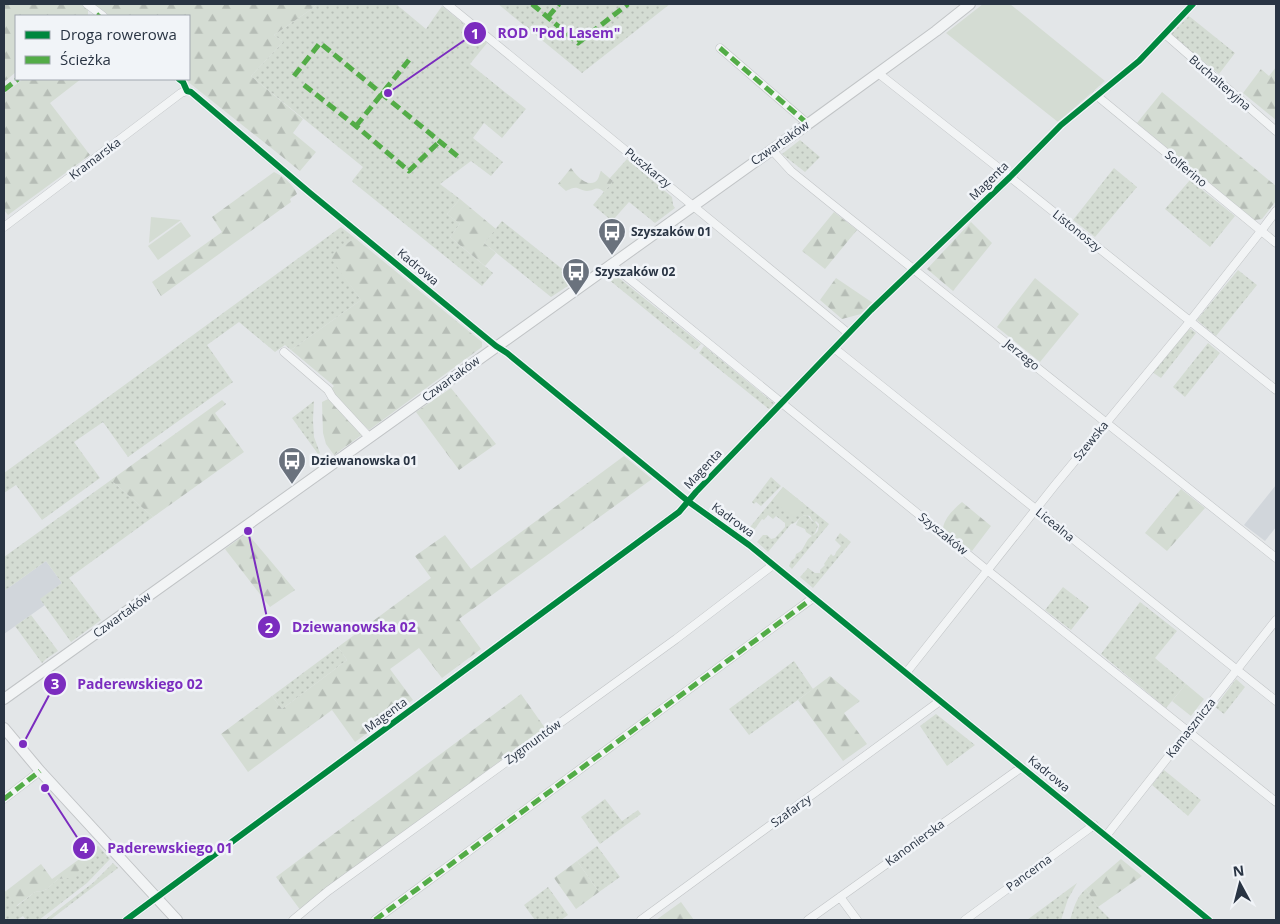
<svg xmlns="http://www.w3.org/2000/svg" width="1280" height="924" font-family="'Open Sans',sans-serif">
	<defs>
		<pattern id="grass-dots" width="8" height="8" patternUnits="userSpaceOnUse" patternTransform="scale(1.25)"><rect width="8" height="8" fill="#d4dcd3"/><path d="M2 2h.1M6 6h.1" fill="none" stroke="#b6bdb6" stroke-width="1.8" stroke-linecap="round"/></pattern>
		<pattern id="forest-firs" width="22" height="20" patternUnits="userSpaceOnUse" patternTransform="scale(1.25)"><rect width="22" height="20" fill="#d4dcd3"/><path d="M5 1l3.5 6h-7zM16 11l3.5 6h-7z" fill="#b6bdb6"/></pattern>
	</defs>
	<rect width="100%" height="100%" fill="#e3e6e8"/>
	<path fill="#d1d6db" d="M1276 485V527L1265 541 1244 525Z
		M46 561 62 583 41 599 45 605 4 634V591Z"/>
	<path fill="url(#grass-dots)" d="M317 4H396L426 29 442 6 487 43 470 64 526 109 502 138 484 123 473 138 503 162 491 176 471 161 440 184 460 199 447 214 460 224 450 237 493 273 482 286 354 183 352 181 363 167 251 76 283 42 274 35 313 8Z
		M498 4H670L582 73Z
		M1189 16 1235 53 1219 74 1172 36V33Z
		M800 140 820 157 805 172 782 154Z
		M627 159 672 197 673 205 675 208 655 223 629 202 612 221 593 205 613 181 610 178Z
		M1114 168 1137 187 1095 237 1073 220Z
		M1190 180 1235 216 1210 247 1165 209Z
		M502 221 571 276 574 282 551 297 484 243Z
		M341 227 355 238 330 256 361 300 291 350 285 345 275 352 239 322 207 345 233 382 128 457 103 422 74 442 100 478 42 520 16 485 4 493V473Z
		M1238 270 1257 285 1216 336 1197 320Z
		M614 274 701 344 695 350 608 279Z
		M1191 329 1196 333 1161 378 1152 372 1187 330Z
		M1208 343 1220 353 1185 397 1173 387Z
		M704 346 775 404 770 410 699 353Z
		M314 401 313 420 314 437 320 453 318 454 292 418Z
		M771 477 781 486 761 506 756 502 754 504 752 502Z
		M111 480 153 517 69 578 101 620 71 642 40 599 62 583 46 561 4 591V557Z
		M783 487 829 524 792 569 789 566 791 561 795 558 796 554C803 551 803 547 807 541 812 533 819 536 819 524L816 521 815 522 818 526 815 533 812 536 806 532 805 529 796 525C798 520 802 514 808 516L812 521 814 522 812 520 810 516C800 512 799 523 791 524L768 552 757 542 763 535H767L771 539 775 538 785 527V523L776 516 773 519 768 515 764 520 762 519 750 536 746 532Z
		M840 533 851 542 813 588 800 577 808 568 815 573H820V570L825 565 824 564 831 554 833 556 835 555 836 552 841 546 835 540Z
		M1063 587 1089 607 1071 630 1045 610Z
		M1140 602 1177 631 1155 658 1186 684 1166 708 1101 654Z
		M31 615 58 651 46 659 42 663 15 626Z
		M338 647 347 660 282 709 272 696Z
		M794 661 813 689 749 735 729 709Z
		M1236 679 1245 687 1224 714 1215 707Z
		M936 714 975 745 947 766 920 726Z
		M1164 770 1201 800 1188 816 1152 785Z
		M605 799 622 821 638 810 641 814 600 844 581 817Z
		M597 846 620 877 599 892 577 861Z
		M100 848 110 859 87 883 39 920H26L23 916 17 920H4V892L6 891 17 906 35 892 42 891 47 889 58 879 66 878Z
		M113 863 118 868 50 920H45L94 882Z
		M1077 883 1068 899 1061 920H1027Z
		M548 887 568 915 561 920H535L524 905Z
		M1086 889 1098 907 1111 920H1070C1074 908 1076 897 1086 889Z"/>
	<path fill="url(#forest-firs)" d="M4 4H83L88 8V15L16 16V72L4 82Z
		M90 4H317L313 8 274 35 283 42 251 76 303 119 293 133 316 152 300 171 187 81 185 83 180 79H189V16H105Z
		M1276 67V120L1243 93 1261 69 1269 76Z
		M23 79H81L50 103 90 155 8 215 4 210V94Z
		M1162 92 1276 186V201L1262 219 1254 220 1137 123Z
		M571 168C575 174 586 187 595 182 599 180 599 174 601 171L613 181 604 192C596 185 595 191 587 191 578 190 578 184 566 191L558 184Z
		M274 172C283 176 294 185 297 194L290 199 291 202 161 296 152 282 222 232 212 217Z
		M460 199 496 229 484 243 496 253 485 266 450 237 460 224 447 214Z
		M834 212 857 230 825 269 802 251Z
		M971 222 992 243 953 291 927 269Z
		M355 238 482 342V347L369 430 333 396 330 390 334 386 291 350 361 300 329 256Z
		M836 278 873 303 861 314 842 319 820 300Z
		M1035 278 1079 314 1040 362 997 327Z
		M451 388 496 444 459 470 416 412Z
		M328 399 363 434 334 455 326 444 323 433 322 402Z
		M222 400 226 404 215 413 244 452 153 517 111 480Z
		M624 456 652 479 459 619 481 649 442 678 419 648 390 669 413 700 355 742 332 710 248 772 221 734 272 696 282 709 347 660 338 647 431 578 415 556 445 535 471 569Z
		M1181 489 1205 508 1167 551 1145 533Z
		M962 502 991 526 972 551 943 528C945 517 954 509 962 502Z
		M247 533 295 590 270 607 225 549Z
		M830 676 860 701 844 713 867 744 843 761 798 700Z
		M521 694 545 728 312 899 301 911 276 877Z
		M98 846 100 848 76 874 69 878 58 879 47 889 42 891 35 892 16 906 6 891 41 864 52 879 96 847Z
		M1121 859 1142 876 1098 907 1086 889Z
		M577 861 599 892 576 909 554 878Z
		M681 902 694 920H656Z"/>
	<path fill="#d4dcd3" d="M983 4H1010L1105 81 1058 122 946 33Z
		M151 217 181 220 149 243Z
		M181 222 191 236 158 260 148 246Z
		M783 487 805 505 795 518 772 501Z
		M1186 684 1204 699 1191 716 1172 701Z"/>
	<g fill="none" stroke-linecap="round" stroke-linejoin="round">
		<defs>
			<path id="minor" d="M87 4 103 16
				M447 4 848 333
				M1165 34 1276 131
				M720 48 808 124
				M878 73 1010 177 1276 390
				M179 79 183 82 187 91 191 92 310 193 496 346 507 353 689 502 749 545 1209 920
				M1096 95 1276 243
				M771 149 791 171 828 201 1276 558
				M4 227 181 93 187 91
				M611 264 987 570 1276 802
				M834 348 1276 701
				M284 352 328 390 332 397 369 437
				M906 673 1055 485 1187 325 1261 231 1276 211
				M4 799 40 771
				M1106 836 1276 620
				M840 897 857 920
				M126 920 679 512 696 492 871 310 1010 177 1061 125 1139 61 1193 4
				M293 920 328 891 676 639 773 565
				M375 920 813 598
				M641 920 940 701
				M808 920 1022 767
				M965 920 1094 825"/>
			<path id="tertiary" d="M4 699 808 124 936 31 970 4
				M4 728 40 771 177 920"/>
		</defs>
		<use href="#minor" stroke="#c1c4c6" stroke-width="9"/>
		<use href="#tertiary" stroke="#c1c4c6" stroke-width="12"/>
		<use href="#minor" stroke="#f2f4f5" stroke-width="8"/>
		<use href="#tertiary" stroke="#f2f4f5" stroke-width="10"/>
		<path stroke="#53ac47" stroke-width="5" stroke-dasharray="10 5" stroke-linecap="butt" d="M532 4 578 43 628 4
			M98 16 100 14
			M548 17 559 4
			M720 48 808 124
			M294 76 320 43 461 159
			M304 85 356 126 409 171 440 141
			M4 90 18 79
			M356 126 409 60
			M4 799 40 771
			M375 920 813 598"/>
		<defs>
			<path id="cycleway" d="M179 79 183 82 187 91 191 92 310 193 496 346 507 353 689 502 749 545 1209 920
				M126 920 679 512 696 492 871 310 1010 177 1061 125 1139 61 1193 4"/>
		</defs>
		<use href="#cycleway" stroke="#f1f4f8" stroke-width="9"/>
		<use href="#cycleway" stroke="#00873e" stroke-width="6"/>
	</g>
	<defs>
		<symbol id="bus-pin" viewBox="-11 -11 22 30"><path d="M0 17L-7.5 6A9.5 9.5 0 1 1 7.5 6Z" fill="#6a727d" stroke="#f1f4f8"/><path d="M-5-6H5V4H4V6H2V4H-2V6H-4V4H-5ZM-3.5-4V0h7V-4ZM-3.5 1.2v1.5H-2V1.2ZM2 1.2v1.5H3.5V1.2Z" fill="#fff"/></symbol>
	</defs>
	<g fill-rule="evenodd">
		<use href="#bus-pin" x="596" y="216" width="32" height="43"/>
		<use href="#bus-pin" x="560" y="256" width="32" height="43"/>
		<use href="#bus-pin" x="276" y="445" width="32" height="43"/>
	</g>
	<g text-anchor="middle" stroke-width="5" stroke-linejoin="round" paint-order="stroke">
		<g font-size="12" fill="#293443" stroke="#f1f4f8">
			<text transform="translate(1220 83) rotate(41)" y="4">Buchalteryjna</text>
			<text transform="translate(780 143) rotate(-35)" y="4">Czwartaków</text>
			<text transform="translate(95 159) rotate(-37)" y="4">Kramarska</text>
			<text transform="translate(648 168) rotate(39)" y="4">Puszkarzy</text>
			<text transform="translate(1186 169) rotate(39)" y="4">Solferino</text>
			<text transform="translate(989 181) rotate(-44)" y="4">Magenta</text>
			<text transform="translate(1077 231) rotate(39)" y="4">Listonoszy</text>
			<text transform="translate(418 267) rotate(40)" y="4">Kadrowa</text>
			<text transform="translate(1022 355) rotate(39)" y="4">Jerzego</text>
			<text transform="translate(451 379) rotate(-36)" y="4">Czwartaków</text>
			<text transform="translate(1091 441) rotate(-51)" y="4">Szewska</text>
			<text transform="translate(703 469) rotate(-47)" y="4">Magenta</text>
			<text transform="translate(733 520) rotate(36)" y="4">Kadrowa</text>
			<text transform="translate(1055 525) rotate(39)" y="4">Licealna</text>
			<text transform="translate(943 534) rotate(39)" y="4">Szyszaków</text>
			<text transform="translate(122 615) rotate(-36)" y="4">Czwartaków</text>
			<text transform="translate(386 715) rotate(-36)" y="4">Magenta</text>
			<text transform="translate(1191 728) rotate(-52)" y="4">Kamasznicza</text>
			<text transform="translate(533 742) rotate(-36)" y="4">Zygmuntów</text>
			<text transform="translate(1049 774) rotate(39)" y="4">Kadrowa</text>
			<text transform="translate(791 811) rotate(-36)" y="4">Szafarzy</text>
			<text transform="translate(915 843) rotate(-36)" y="4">Kanonierska</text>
			<text transform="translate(1029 873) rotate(-36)" y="4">Pancerna</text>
		</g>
		<g font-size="12" font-weight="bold" fill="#293443" stroke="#f1f4f8" text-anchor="start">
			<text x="631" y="236">Szyszaków 01</text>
			<text x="595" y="276">Szyszaków 02</text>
			<text x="311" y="465">Dziewanowska 01</text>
		</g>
	</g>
	<path fill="none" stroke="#7b2cbf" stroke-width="2" d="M388 93L475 33M248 531L269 627M23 744L55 684M45 788L84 848"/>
	<g fill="#7b2cbf" stroke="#f1f4f8" stroke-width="2">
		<circle cx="388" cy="93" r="5"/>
		<circle cx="248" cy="531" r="5"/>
		<circle cx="23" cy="744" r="5"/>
		<circle cx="45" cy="788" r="5"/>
		<circle cx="475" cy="33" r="12"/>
		<circle cx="269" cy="627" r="12"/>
		<circle cx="55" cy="684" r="12"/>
		<circle cx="84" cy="848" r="12"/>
	</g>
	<g font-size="15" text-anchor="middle" font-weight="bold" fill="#fff">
		<text x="475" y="39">1</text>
		<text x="269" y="633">2</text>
		<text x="55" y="689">3</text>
		<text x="84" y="853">4</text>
	</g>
	<g font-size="14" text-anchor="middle" font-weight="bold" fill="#7b2cbf" stroke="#f1f4f8" stroke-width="5" stroke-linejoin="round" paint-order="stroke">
		<text x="559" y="38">ROD "Pod Lasem"</text>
		<text x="354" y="632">Dziewanowska 02</text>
		<text x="140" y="689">Paderewskiego 02</text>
		<text x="170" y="853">Paderewskiego 01</text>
	</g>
	<rect width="1280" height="924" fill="none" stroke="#293443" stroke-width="10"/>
	<rect x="15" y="15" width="175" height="65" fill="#f1f4f8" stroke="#a1a7b0"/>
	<rect x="25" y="31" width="25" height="8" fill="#00873e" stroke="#a1a7b0"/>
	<text x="60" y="40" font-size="15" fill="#293443">Droga rowerowa</text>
	<rect x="25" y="56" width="25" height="8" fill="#53ac47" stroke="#a1a7b0"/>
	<text x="60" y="65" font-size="15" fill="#293443">Ścieżka</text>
	<g transform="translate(1240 884) rotate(353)" stroke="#f1f4f8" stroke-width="4" paint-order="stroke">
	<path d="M0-4L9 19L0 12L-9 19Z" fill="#293443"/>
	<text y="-8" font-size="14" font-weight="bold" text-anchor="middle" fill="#293443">N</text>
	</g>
</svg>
